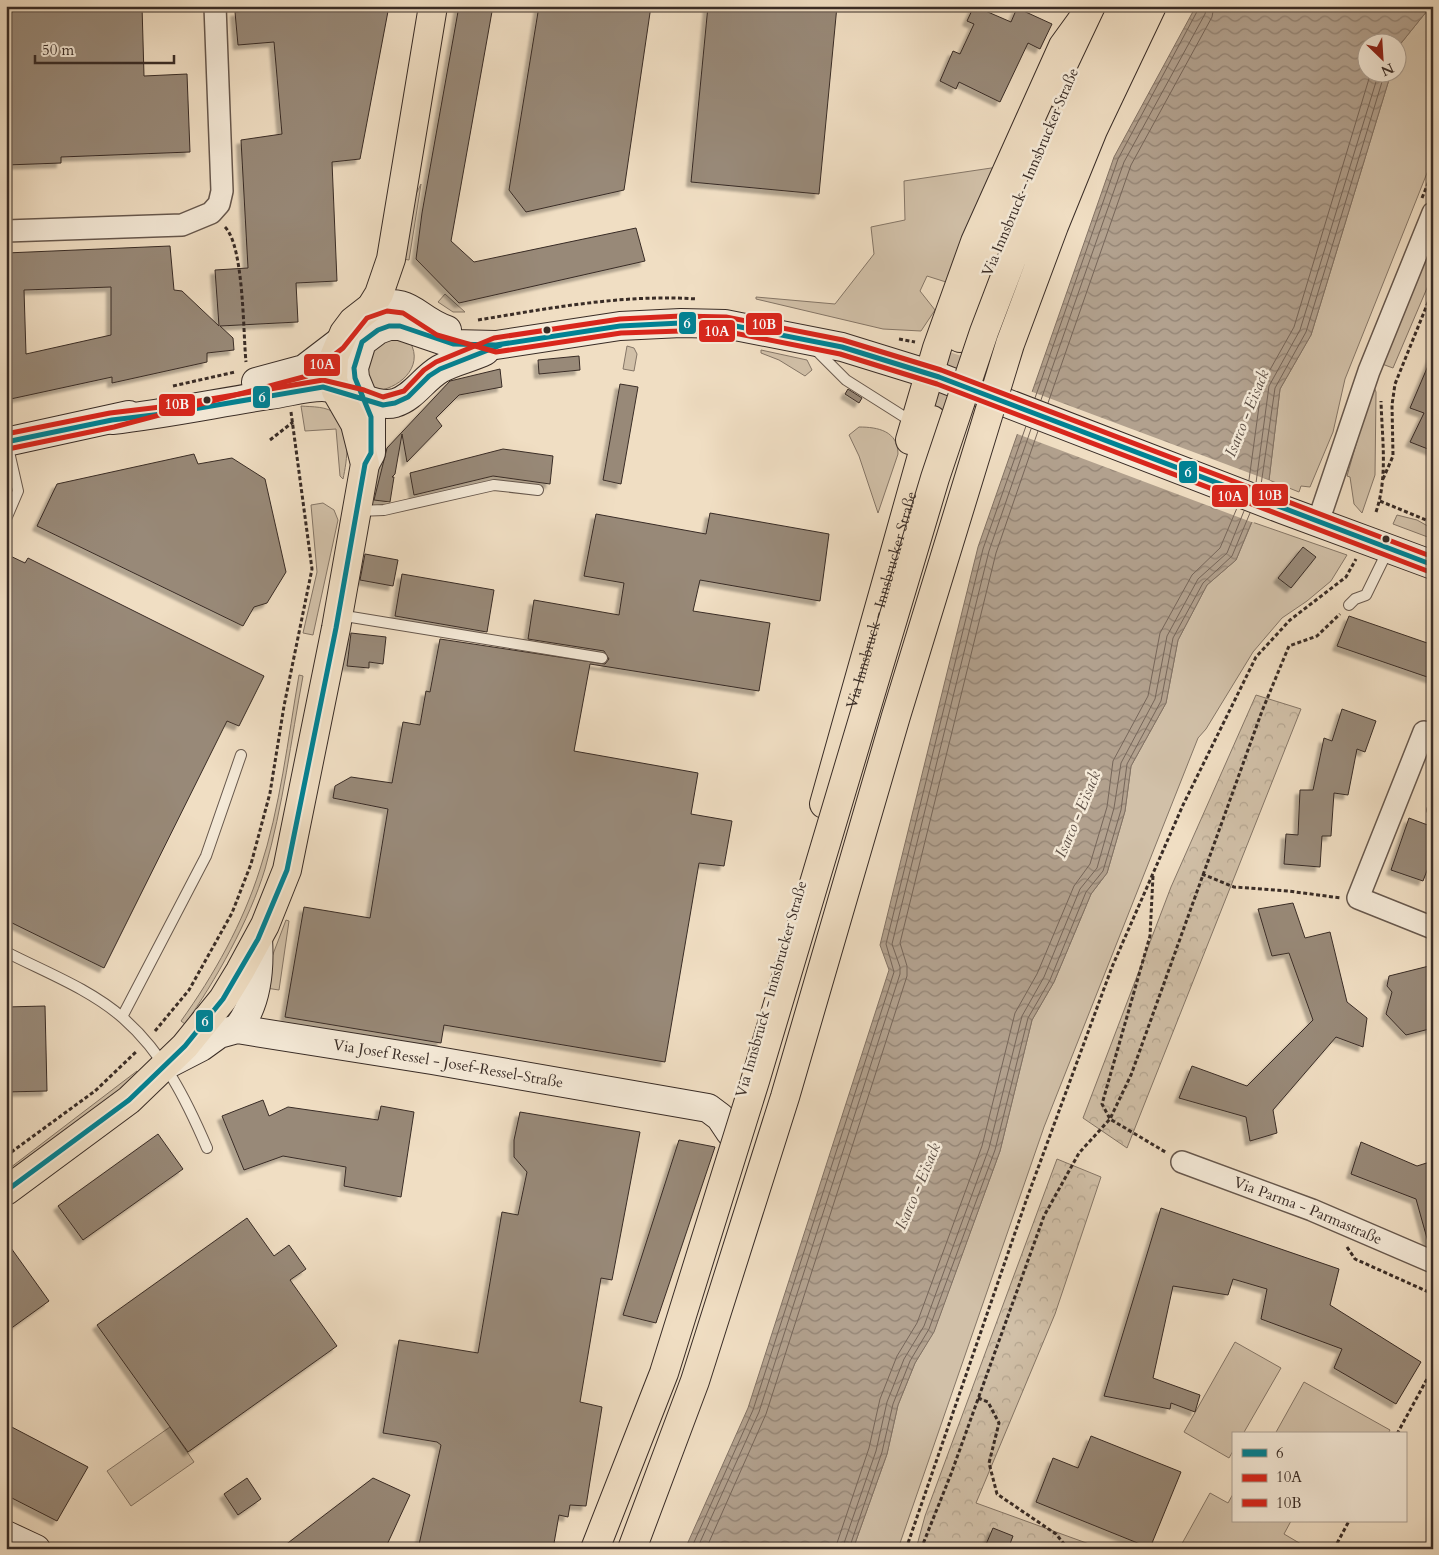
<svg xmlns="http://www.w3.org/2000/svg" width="1439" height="1555" font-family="Cardo,serif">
	<defs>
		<pattern id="forest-crowns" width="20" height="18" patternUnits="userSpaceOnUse" patternTransform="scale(1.25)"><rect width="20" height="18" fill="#d1c0a8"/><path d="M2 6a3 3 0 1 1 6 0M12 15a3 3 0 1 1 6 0" fill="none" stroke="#b4a590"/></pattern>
		<pattern id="water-waves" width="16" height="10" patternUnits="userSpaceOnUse" patternTransform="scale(1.25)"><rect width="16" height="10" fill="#b2a18e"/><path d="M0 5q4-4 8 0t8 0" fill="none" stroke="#928374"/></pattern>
		<filter id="shadow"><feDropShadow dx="-4.5" dy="4.5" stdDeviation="1" flood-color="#0004"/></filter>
	</defs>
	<rect width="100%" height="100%" fill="#f0dec3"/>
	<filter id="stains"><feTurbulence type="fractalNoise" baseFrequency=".004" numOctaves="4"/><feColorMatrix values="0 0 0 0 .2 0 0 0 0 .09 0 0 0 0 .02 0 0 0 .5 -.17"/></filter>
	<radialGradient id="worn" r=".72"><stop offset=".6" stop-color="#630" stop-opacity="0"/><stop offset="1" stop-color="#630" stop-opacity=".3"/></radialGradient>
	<path fill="#d1c0a8" stroke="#857667" d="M1431 6 1433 158 1345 379 1333 432 1310 487 1301 486 1299 492 1269 480 1280 389 1311 335 1391 73 1396 72 1398 47Z
		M998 167 946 282 927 276 920 291 935 310 921 331 883 329 756 299V297L835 304 874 254 871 227 905 220 904 181Z
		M421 184 409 260 403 259 416 194Z
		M1433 237V274L1393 368 1382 364Z
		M445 294 465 312H453L438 302Z
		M388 337 410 342C425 368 397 390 374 391L363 376 367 355Z
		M627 346 634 348 637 354 634 371 623 369Z
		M761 350 807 360 812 370 805 376 779 360 761 353Z
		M1373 385 1376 392 1375 475 1362 513 1354 504 1350 477 1347 476Z
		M301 406C312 407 327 406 336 414 352 427 347 461 343 479L340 476 336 429 305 431Z
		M859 427C878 427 898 431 898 454L878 513 859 456 849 435Z
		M323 503 334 510 338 520 313 635 303 633 317 572 311 505Z
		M1397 515 1417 520 1433 529V539L1393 524Z
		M1252 522 1347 555 1331 581 1307 601 1282 618 1253 652 1206 729 1198 738 1044 1127 898 1549H853L887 1454 898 1405 915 1363 934 1331 1000 1151 1032 1020 1054 982 1091 894 1107 873 1125 811 1131 766 1166 703 1178 640 1207 585 1236 560Z
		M299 675 303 676C291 740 283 806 265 869 250 919 215 982 185 1024L181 1021C214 975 243 923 260 869 280 809 288 738 299 675Z
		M286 920 289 921 279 990 266 988 267 970Z
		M137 1071 139 1075 6 1176V1171Z
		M1235 1342 1281 1368 1243 1434H1233V1451L1229 1458 1184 1432Z
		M1304 1382 1390 1430 1388 1434H1275Z
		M170 1427 194 1462 131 1506 107 1471Z
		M1210 1493 1228 1503 1233 1494V1521H1291L1284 1534 1301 1544 1298 1549H1179Z"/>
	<path fill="url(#forest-crowns)" stroke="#857667" d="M1256 695 1301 709 1127 1148 1083 1118 1171 887Z
		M1057 1159 1101 1177 1055 1314 976 1503 1103 1549H916L925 1516Z"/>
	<path fill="url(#water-waves)" stroke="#827264" d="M1196 6H1431L1398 47 1397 53 1396 42H1366V72L1391 73 1311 335 1280 389 1269 480 1236 560 1207 585 1178 640 1166 703 1131 766 1125 811 1107 873 1091 894 1054 982 1032 1020 1000 1151 934 1332 915 1363 898 1405 887 1454 853 1549H685L748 1408 889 970 880 945 978 547 1114 157Z"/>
	<path fill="#f0dec3" d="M1030 391 1271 481 1254 523 1015 433Z"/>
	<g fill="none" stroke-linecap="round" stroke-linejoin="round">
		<path stroke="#76665a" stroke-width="1" d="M1035 398 1118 159 1200 6
			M1041 400 1124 162 1205 14 1207 6
			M1048 403 1131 165 1212 17 1214 6
			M1249 480 1262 384 1294 327 1371 72
			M1256 483 1269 386 1300 330 1379 72
			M1261 485 1275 388 1306 332 1385 72
			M691 1549 753 1410 894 972 886 944 983 549 1026 426
			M697 1549 759 1412 900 974V967L892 944 989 551 1031 429
			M706 1549 766 1414 907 976V966L900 943 996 553 1038 431
			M835 1549 869 1448 880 1399 897 1356 917 1323 982 1146 1015 1013 1037 974 1074 886 1090 864 1107 807 1113 761 1148 696 1160 633 1192 575 1220 548 1237 508
			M842 1549 876 1451 887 1402 904 1359 924 1326 989 1148 1022 1016 1044 977 1080 889 1097 868 1114 808 1121 763 1155 699 1167 636 1198 579 1227 553 1244 511
			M849 1549 882 1452 893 1404 910 1361 929 1329 995 1150 1028 1018 1050 980 1086 892 1103 871 1121 810 1127 764 1161 701 1173 638 1203 583 1232 556 1250 513"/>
	</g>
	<path fill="#988978" stroke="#392c26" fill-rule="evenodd" filter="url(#shadow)" d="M6 6H142L144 76 187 74 190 152 61 157V163L6 165Z
		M269 6H389L360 159 332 162 337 281 296 283 298 322 220 326 233 338 234 350 207 353V362L112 383V377L6 400V359L9 358 6 253 170 246 174 290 182 291 219 326 215 270 248 268 241 140 282 134 274 42 238 45 235 12 269 9ZM111 287V335L26 354 24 290Z
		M459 6H493L451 241 474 262 636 228 645 261 459 303 416 259 422 213Z
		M539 6H651L624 190 526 212 509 190Z
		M708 6H837L819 194 691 182Z
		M974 6 1011 22 1017 8 1052 24 1040 49 1028 43 1000 102 959 82 956 89 940 81 953 51 960 54 974 24 967 21Z
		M1433 354V451L1410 442 1424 413 1410 408Z
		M579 356 580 370 539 374 538 360Z
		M500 369 502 387 459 395 436 418 442 426 407 462 402 434 395 474 392 477H394L390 502 374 500 387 448 450 381Z
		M620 384 638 387 621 484 603 480Z
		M848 389 862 398 859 403 845 394Z
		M503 449 553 456 550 484 493 476 414 495 410 473Z
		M194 454 198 464 232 458 265 479 286 572 267 603 254 607 243 626 37 526 57 484Z
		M710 513 829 534 820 601 700 580 693 611 770 623 759 691 590 664 574 751 698 773 691 814 732 821 724 866 699 863 665 1062 444 1025 441 1043 285 1017 304 907 370 918 388 809 333 798 335 786 351 777 392 783 403 722 420 725 426 691 430 692 440 639 605 664 609 659 604 651 528 639 534 600 619 615 624 583 584 576 596 514 706 534Z
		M1303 547 1316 557 1291 588 1278 578Z
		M6 554 25 563 28 558 264 676 239 726 227 721 104 968 6 920Z
		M365 554 398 560 393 586 360 580Z
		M402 574 494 590 487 632 395 616Z
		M1349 616 1433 645V679L1337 646Z
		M351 633 386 637 383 664 369 662V668L347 666Z
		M1342 709 1376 721 1365 752 1357 749 1348 795 1334 793 1331 836H1322L1320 867 1284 864 1286 834 1298 835 1300 790H1313L1324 738 1332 741Z
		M1409 818 1433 827V855L1423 881 1391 870Z
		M1293 903 1305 938 1330 932 1347 1002 1367 1018 1363 1047 1336 1037 1273 1110 1277 1133 1250 1141 1246 1117 1179 1098 1192 1066 1247 1086 1313 1020 1289 953 1272 956 1258 909Z
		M1433 965V1028L1406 1035 1386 1014 1392 992 1387 986 1389 976Z
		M45 1006 47 1091 6 1092V1007Z
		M263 1100 269 1116 288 1107 378 1120 381 1106 414 1112 401 1197 344 1186 346 1167 283 1156 244 1170 222 1116Z
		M520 1112 640 1132 612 1280 601 1278 580 1402 602 1407 586 1506 570 1505 568 1517 559 1515 553 1549H525L488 1544 487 1549H418L441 1445 437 1442 383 1433 399 1340 478 1353 502 1212 518 1215 527 1172 514 1157V1140Z
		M158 1134 183 1169 83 1240 58 1206Z
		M679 1140 715 1147 656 1323 623 1315Z
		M1361 1142 1417 1166 1433 1161V1242H1428L1416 1199 1351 1174Z
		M1161 1208 1339 1269 1330 1305 1421 1362 1396 1404 1334 1368 1342 1349 1261 1319 1267 1289 1233 1279 1228 1295 1173 1286 1153 1378 1200 1395 1195 1412 1171 1403 1170 1409 1104 1396Z
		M247 1218 274 1256 289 1245 306 1269 290 1280 337 1346 188 1452 97 1325Z
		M6 1241 49 1301 6 1332Z
		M6 1424 88 1467 57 1521 6 1495Z
		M1091 1436 1181 1472 1150 1548 1036 1502 1053 1458 1078 1468Z
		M247 1478 261 1499 238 1515 224 1494Z
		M373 1478 410 1495 385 1549H280Z
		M993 1528 1013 1536 1008 1549H984Z"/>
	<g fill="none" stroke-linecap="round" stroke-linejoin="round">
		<path stroke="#cbbaa4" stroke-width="28" stroke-dasharray="28 14" stroke-linecap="butt" d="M932 420 960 338"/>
		<defs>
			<path id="lane" d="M814 348 846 380 914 423
				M358 511 384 510 494 485 538 490
				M6 519 18 491 7 443
				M1349 605 1355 599 1366 595 1388 550
				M339 615 602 658
				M1432 810H1433
				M6 952C45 972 90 989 123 1018 163 1053 186 1099 207 1148
				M122 1017 206 856 241 755"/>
			<g id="street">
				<path d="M6 231 182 225 211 213 219 204 222 191 215 6"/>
				<path d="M1318 522 1369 371 1433 213"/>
				<path d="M1424 732 1358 898 1433 928"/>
				<path id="s1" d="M1182 1162 1312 1210 1433 1262"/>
			</g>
			<g id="secondary">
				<path d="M371 307C413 296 413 318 447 330"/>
				<path d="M256 382 304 369 338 343"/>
				<path d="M112 420C165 414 217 403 269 395 286 393 305 387 322 387 345 387 374 409 395 403 414 397 423 379 440 369 454 361 471 358 485 351"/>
				<path d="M6 442 129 415"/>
				<path d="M365 464 371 453V417L355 378 354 368 362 342 378 330 389 326H400L453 344 496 345 620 326 681 323 725 324 842 347 939 377 1284 510 1433 565"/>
				<path d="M237 1029C257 1005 260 970 258 939"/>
				<path id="s2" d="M168 1064 201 1047 219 1034 237 1029 432 1060 708 1108 720 1117 730 1132"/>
				<path d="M6 1535 36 1549"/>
			</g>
			<g id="primary">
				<path d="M1061 95 1097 21"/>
				<path d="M960 338 1043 136"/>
				<path d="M910 440 937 348 975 242 1063 46 1092 6"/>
				<path id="s3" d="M824 804 932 420"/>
				<path d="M6 1191 129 1100 185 1046 223 999 240 971 265 925 287 870 336 628 365 464 355 424 336 391 333 379 334 357 344 333 353 321 371 307 379 294 391 259 433 6"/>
			</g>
		</defs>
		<use href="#lane" stroke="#67584d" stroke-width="12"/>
		<use href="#street" stroke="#67584d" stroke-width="24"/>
		<use href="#secondary" stroke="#392c26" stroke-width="30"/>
		<use href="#primary" stroke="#392c26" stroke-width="30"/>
		<path stroke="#392c26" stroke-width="3" stroke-dasharray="4 2.5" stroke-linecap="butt" d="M1422 198 1433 171
			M225 227C244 246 243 332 246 362
			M478 320C551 308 623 294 697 299
			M899 339 915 342
			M173 386 235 372
			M270 440 293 422
			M1383 479 1393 456 1392 405 1395 384 1433 290
			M1380 501 1433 523
			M1376 512C1388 477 1382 438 1381 401
			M1202 874 1234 887 1288 891 1341 898
			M1153 876 1150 936 1102 1104 1110 1119 1167 1153
			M155 1031 189 990 232 913 251 864 270 793 284 706 312 569 291 412
			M6 1156 95 1091 137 1051
			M1347 1247 1355 1259 1433 1294
			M978 1398 988 1402 999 1423 989 1463 997 1494 1056 1534 1068 1549
			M1397 1434 1433 1368
			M906 1549 1027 1198 1112 967 1183 805 1256 657 1290 620 1346 577 1356 559
			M921 1549 951 1474 1044 1216 1079 1153 1110 1119 1131 1075 1262 711 1289 646 1317 636 1340 614
			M1334 1549 1349 1521"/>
		<use href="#lane" stroke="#f5ead8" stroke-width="10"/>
		<use href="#street" stroke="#f5ead8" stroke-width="21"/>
		<use href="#secondary" stroke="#f5ead8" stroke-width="28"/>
		<use href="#primary" stroke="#f0dec3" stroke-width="28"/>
		<defs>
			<path id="highway-bridge" d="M595 1549 664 1373 755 1081 935 478 984 332 1027 219 1070 118 1123 6
				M632 1549 695 1381 785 1097 896 716 1010 344 1054 226 1093 130 1152 6"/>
		</defs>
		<use href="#highway-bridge" stroke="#392c26" stroke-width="30" stroke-linecap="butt"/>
		<use href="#highway-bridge" stroke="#f0dec3" stroke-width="28"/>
		<defs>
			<path id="bus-1" d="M6 442 112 420 170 413 323 387 383 405 395 403 408 397 429 376 440 369 501 345
				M6 1191 129 1100 185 1046 223 999 258 939 287 870 336 628 365 464 371 453V417L355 378 354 368 362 342 378 330 389 326H400L453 344 496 345 620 326 681 323 725 324 842 347 939 377 1433 565"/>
			<path id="bus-2" d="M8 449 114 427 307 376 343 348 367 318 387 311 403 313 437 335 496 352 621 333 681 331H724L840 354 937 384 1430 572"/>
			<path id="bus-3" d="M6 434 110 413 169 406 323 380 364 390 383 397 404 391 424 370 436 362 494 338 620 319 681 316 726 317 843 340 941 370 1433 557"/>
		</defs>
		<use href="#bus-1" stroke="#f5ead8" stroke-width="9"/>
		<use href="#bus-2" stroke="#f5ead8" stroke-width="9"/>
		<use href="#bus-3" stroke="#f5ead8" stroke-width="9"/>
		<use href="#bus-1" stroke="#008294" stroke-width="5"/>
		<use href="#bus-2" stroke="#d9261c" stroke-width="5"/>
		<use href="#bus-3" stroke="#d9261c" stroke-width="5"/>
	</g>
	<g fill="#392c26" stroke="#f5ead8" stroke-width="2">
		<circle cx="547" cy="330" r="4.5"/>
		<circle cx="207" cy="400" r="4.5"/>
		<circle cx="1386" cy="539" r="4.5"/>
	</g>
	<g text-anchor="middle" stroke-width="5" stroke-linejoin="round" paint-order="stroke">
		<g font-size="15" fill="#392c26" stroke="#f5ead8">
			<text transform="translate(1030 172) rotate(-67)" y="5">Via Innsbruck - Innsbrucker Straße</text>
			<text dy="5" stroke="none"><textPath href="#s3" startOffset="212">Via Innsbruck - Innsbrucker Straße</textPath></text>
			<text transform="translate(771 989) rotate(-74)" y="5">Via Innsbruck - Innsbrucker Straße</text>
			<text dy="5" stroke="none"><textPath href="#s2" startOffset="292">Via Josef Ressel - Josef-Ressel-Straße</textPath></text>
			<text dy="5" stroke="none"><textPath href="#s1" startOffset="135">Via Parma - Parmastraße</textPath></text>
		</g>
		<g font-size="16" font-style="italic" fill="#5d4f45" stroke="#f5ead8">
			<text transform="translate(1246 413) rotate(-68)" y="6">Isarco - Eisack</text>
			<text transform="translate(1077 814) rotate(-67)" y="6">Isarco - Eisack</text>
			<text transform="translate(917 1186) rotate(-67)" y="6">Isarco - Eisack</text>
		</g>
	</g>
	<g stroke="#f5ead8" stroke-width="2">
		<rect x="678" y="311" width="19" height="24" rx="5" fill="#008294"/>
		<rect x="745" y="312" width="38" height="24" rx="5" fill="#d9261c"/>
		<rect x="698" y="319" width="38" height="24" rx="5" fill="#d9261c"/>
		<rect x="303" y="353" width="38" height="24" rx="5" fill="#d9261c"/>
		<rect x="252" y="385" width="19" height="24" rx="5" fill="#008294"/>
		<rect x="158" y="393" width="38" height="24" rx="5" fill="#d9261c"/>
		<rect x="1178" y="460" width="20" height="24" rx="5" fill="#008294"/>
		<rect x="1251" y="483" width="38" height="24" rx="5" fill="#d9261c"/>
		<rect x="1211" y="484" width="38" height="24" rx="5" fill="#d9261c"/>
		<rect x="195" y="1009" width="19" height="24" rx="5" fill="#008294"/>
	</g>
	<g font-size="14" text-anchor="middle" font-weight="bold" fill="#fff">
		<text x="687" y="328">6</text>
		<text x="764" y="329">10B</text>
		<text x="717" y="336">10A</text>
		<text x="322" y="369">10A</text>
		<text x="262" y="402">6</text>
		<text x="177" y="409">10B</text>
		<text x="1188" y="477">6</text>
		<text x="1270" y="500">10B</text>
		<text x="1230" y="501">10A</text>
		<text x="205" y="1026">6</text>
	</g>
	<rect width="1439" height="1555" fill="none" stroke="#f0dec3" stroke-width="25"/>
	<rect x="8" y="8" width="1424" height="1540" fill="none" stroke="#392c26" stroke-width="2.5"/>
	<rect x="12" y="12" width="1414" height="1530" fill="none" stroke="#392c26"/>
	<rect x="1232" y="1432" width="175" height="90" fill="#f5ead8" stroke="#aa9e91"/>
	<rect x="1242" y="1449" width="25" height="8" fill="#008294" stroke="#aa9e91"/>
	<text x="1276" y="1458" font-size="15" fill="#392c26">6</text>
	<rect x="1242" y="1474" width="25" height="8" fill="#d9261c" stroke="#aa9e91"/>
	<text x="1276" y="1482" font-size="15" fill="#392c26">10A</text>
	<rect x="1242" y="1499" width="25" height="8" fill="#d9261c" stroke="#aa9e91"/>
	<text x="1276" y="1508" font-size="15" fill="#392c26">10B</text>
	<g transform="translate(1382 58) rotate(155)"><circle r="24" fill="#f5ead8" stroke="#aa9e91"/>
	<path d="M0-4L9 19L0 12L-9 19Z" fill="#8f2418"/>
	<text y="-8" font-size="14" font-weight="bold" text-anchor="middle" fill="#392c26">N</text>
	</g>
	<path d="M35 55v8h139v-8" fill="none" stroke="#392c26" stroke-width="2.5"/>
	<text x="42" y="55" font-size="15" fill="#392c26" stroke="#f5ead8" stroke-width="4" paint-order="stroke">50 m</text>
	<rect width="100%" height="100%" filter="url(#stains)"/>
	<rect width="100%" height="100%" fill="url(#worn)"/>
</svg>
